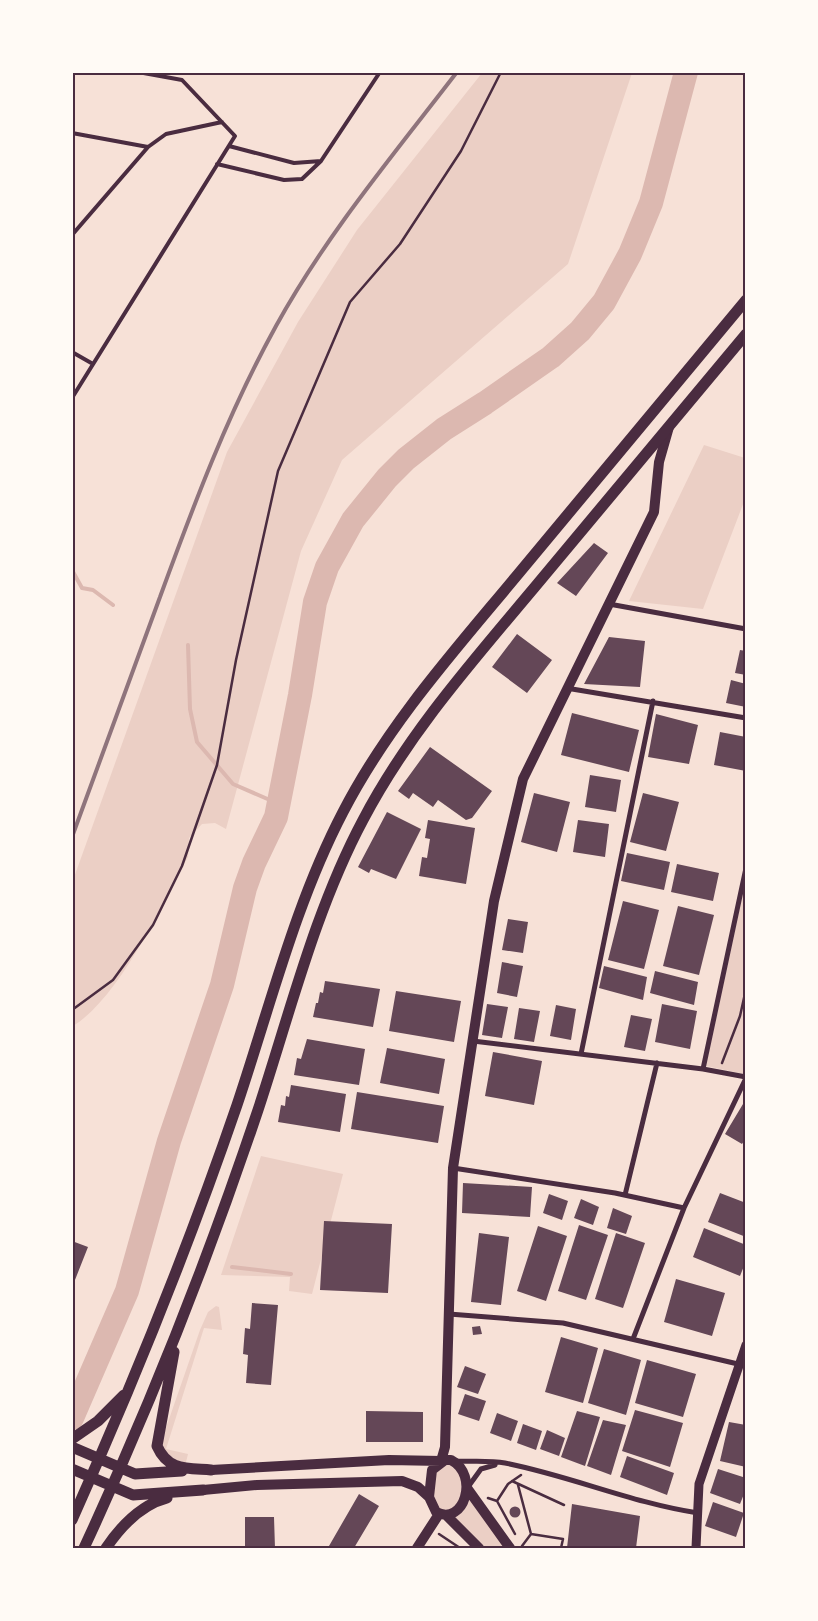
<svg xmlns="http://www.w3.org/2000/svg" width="818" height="1621" font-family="'Golos Text',sans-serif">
	<rect width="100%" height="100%" fill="#f7e1d7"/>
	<path fill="#ebcfc5" d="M482 73H632L568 264 342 460 301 551 226 829 215 823 202 824 189 838 188 857C161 906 120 997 73 1026L72 883 227 452 298 322 357 230Z
		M704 445 745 458V499L703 609 629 601Z
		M743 893H745L744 1074 706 1066Z
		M261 1156 343 1174 312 1294 289 1291 290 1277 221 1275Z
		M216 1306 219 1307 222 1330 204 1328 166 1449 188 1454 185 1466 159 1448 200 1330 208 1312Z
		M444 1460 466 1479 511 1548H479C463 1534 418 1498 431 1475 434 1469 440 1465 444 1460Z"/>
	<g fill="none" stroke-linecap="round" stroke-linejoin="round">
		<path stroke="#dcb8b0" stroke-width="4" d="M72 570 82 588 93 590 113 605
			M188 645 190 709 197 742 233 784 279 804
			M232 1267 291 1274"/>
		<path stroke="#dcb8b0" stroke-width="24" d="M72 1418 127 1291 169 1141 222 985 245 888 254 863 276 817 300 695 315 602 327 567 353 520 387 478 406 459 444 429 485 403 551 357 580 331 604 302 630 254 651 203 686 72"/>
	</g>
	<path fill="#644757" d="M594 543 608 553 576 596 557 583Z
		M517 634 552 660 527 693 492 667Z
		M609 637 645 641 640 687 584 684Z
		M740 650 746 651V675L735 673Z
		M731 680 746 684V707L726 703Z
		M572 713 639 730 629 772 561 755Z
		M656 714 698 725 689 764 648 757Z
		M720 732 746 737V771L714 765Z
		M430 747 492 791 472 818 466 820 438 800 433 807 413 793 409 799 398 791Z
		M590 775 621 780 616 812 585 807Z
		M534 793 570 802 557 852 521 842Z
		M643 793 679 802 666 851 630 842Z
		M387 812 421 829 396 879 371 869 369 873 358 867Z
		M428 820 475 828 466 884 419 876 422 857 427 858 430 839 425 838Z
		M578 820 609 824 605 857 573 852Z
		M627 853 670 862 664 890 621 881Z
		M677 864 719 873 713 901 671 892Z
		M623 901 659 910 644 969 608 960Z
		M678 906 714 915 699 975 663 966Z
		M508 919 528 922 523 953 502 950Z
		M502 962 523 966 517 997 497 993Z
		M604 966 647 977 643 1000 599 988Z
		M655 971 698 982 694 1005 650 993Z
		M325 981 380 989 373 1027 313 1017 316 1003H318L320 992 323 993Z
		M396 991 461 1001 454 1042 389 1031Z
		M487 1004 508 1007 502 1038 482 1035Z
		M662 1004 697 1011 690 1049 655 1042Z
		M556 1005 576 1009 571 1040 550 1036Z
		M519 1008 540 1011 534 1042 514 1039Z
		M631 1015 652 1019 645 1051 624 1047Z
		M307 1039 365 1049 359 1085 294 1075 297 1058 301 1059Z
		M387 1048 445 1059 439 1094 380 1083Z
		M493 1052 542 1061 534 1105 485 1096Z
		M291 1085 346 1094 340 1132 278 1122 281 1105 285 1106 286 1096 289 1097Z
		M357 1092 444 1106 438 1143 351 1129Z
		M746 1099V1138L742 1144 725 1134Z
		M463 1183 532 1187 530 1217 462 1213Z
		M720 1193 746 1203V1237L708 1222Z
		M549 1194 568 1201 562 1220 543 1213Z
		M581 1199 599 1207 593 1225 574 1218Z
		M613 1208 632 1216 626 1234 607 1228Z
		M324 1221 392 1224 388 1293 320 1290Z
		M579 1225 608 1235 586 1300 558 1291Z
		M538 1226 567 1236 546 1301 517 1291Z
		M704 1228 746 1245V1261L740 1276 693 1257Z
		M479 1233 509 1237 501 1305 471 1302Z
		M616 1233 645 1243 623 1308 595 1299Z
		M72 1241 88 1247 73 1285H72Z
		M676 1279 725 1293 712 1336 664 1322Z
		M252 1303 278 1305 271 1385 246 1383 248 1355 243 1354 245 1328 250 1329Z
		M480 1326 482 1334 473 1335 472 1327Z
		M561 1337 598 1348 583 1403 545 1392Z
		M604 1349 641 1360 626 1415 588 1403Z
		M647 1360 696 1374 683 1417 635 1403Z
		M465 1366 486 1374 478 1394 457 1387Z
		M465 1394 486 1401 479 1421 458 1414Z
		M635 1410 683 1423 670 1467 622 1451Z
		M366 1411 423 1412V1442H366Z
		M577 1411 600 1417 585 1466 561 1457Z
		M497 1413 518 1421 511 1441 490 1433Z
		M603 1420 626 1425 611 1475 587 1466Z
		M729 1422 746 1425V1467L720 1461Z
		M523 1424 542 1431 536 1450 517 1443Z
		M547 1430 565 1438 559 1456 540 1449Z
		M627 1456 674 1473 667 1495 620 1477Z
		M718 1469 746 1478V1489L740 1504 710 1493Z
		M359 1494 379 1506 354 1548H332L329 1546Z
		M713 1502 744 1513 736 1537 705 1526Z
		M572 1504 640 1516 636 1548H567Z
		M509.5 1512a5.5 5.5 0 1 1 11 0a5.5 5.5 0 1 1-11 0Z
		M245 1517H274L275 1548H245Z"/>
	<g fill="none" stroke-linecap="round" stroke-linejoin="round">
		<path stroke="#4a2c40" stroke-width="2.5" d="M72 1010 113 980 153 925 182 866 217 765 236 660 278 471 350 302 400 244 461 151 501 72
			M722 1063 740 1016 746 989
			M512 1481 564 1505
			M518 1485 531 1534 522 1546
			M488 1498 497 1501 515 1534
			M497 1501 508 1484 521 1475
			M439 1534 460 1548
			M531 1534 563 1539 561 1548"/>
		<path stroke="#4a2c40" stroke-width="4" d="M72 133 148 147 166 134 222 122
			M229 146 294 163 321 161 380 72
			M217 164 284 180 302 179 321 161
			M72 235 148 147
			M72 352 93 364
			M72 398 235 136 182 80 138 72"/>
		<path stroke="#4a2c40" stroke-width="5" d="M609 604 746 629
			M566 688 746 718
			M473 1041 703 1069 746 1077
			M581 1054 653 701
			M703 1069 746 868
			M453 1168 615 1193 684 1208
			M625 1195 657 1063
			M449 1314 563 1323 738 1364
			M633 1339 684 1208 746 1078
			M455 1461C471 1462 489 1460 505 1463 571 1476 632 1503 698 1513
			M468 1487 481 1469 495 1465"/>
		<path stroke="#4a2c40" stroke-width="9" d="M696 1548 699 1484 746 1345"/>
		<path stroke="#4a2c40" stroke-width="10" d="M445 1460H451C480 1475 464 1527 436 1512L429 1497 432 1470Z
			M211 1470 389 1460 441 1461 445 1447 453 1168 494 901 523 779 654 512 659 462 669 427
			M467 1488 510 1548
			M203 1490 257 1485 402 1481 418 1487 429 1497
			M446 1515 479 1548
			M417 1548 439 1514"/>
		<path stroke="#4a2c40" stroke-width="11" d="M174 1352 157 1446C168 1471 187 1468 211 1470
			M72 1439 98 1421 124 1395
			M72 1447 135 1474 182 1471
			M72 1469 133 1495 203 1490
			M72 1520C133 1384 189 1245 237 1105 270 1007 295 904 343 812 389 723 456 649 519 573 595 482 670 391 746 300
			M84 1548C150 1406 208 1259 258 1110 290 1013 315 910 363 820 408 734 472 662 534 588 605 503 675 419 746 334
			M106 1548C121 1526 140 1505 167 1498"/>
		<path stroke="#8f747c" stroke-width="4" d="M72 837C102 757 131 677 160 597 194 504 228 413 276 326 326 235 394 154 457 72"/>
	</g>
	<rect width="818" height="1621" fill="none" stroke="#fffaf5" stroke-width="148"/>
	<rect x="74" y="74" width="670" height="1473" fill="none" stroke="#4a2c40" stroke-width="2"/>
</svg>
